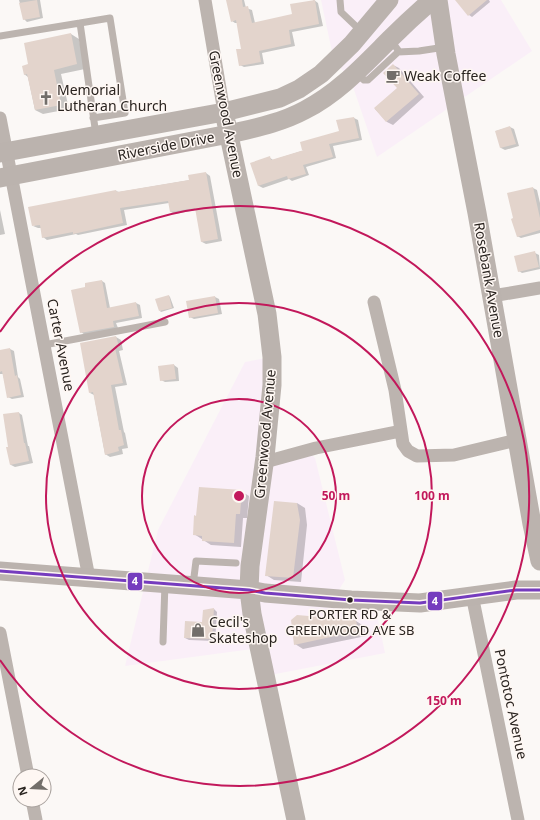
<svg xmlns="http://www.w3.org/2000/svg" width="540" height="820" font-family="'Noto Sans',sans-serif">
	<rect width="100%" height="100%" fill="#fbf8f6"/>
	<path fill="#faeff8" d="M321 0H501L532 51 377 157 350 78 334 61Z
		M272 357 265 462 307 451 315 458 345 580 334 598 374 601 385 653 265 676 259 648 125 666 158 530 245 362Z"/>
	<path fill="#0003" d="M19 0H40L43 18 27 22 24 19Z
		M227 0H244L246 8 252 10 255 23 294 15 314 0 318 3 323 26 292 32 295 46 262 53 264 64 244 67 240 65 242 49 238 23H235L232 21Z
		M464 0H489L490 2 472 17 469 15Z
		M71 34 79 39 85 69 61 74 69 109 43 114 35 110 28 77 24 74 29 65Z
		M393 65 399 68 424 97 393 125 387 122 375 109 398 88Z
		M354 118 358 120 362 140 333 146 336 158 306 167 309 175 292 181 289 179 263 188 259 186 252 164 269 157 273 160 305 150 340 132 338 121Z
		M510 127 514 129 519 146 505 150 501 148 496 131Z
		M206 173 210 176 222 241 206 244 202 242 196 210 175 214 171 212 169 203 124 210 127 225 78 235 76 234 47 240 43 237 41 228H38L33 226 116 191 119 192 190 180Z
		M533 188 537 190 540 203V233L521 238 517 236Z
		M0 210 5 234 0 235Z
		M535 253 539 255 540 269 522 273 519 271Z
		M102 281 105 283 110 308 136 303 140 305 142 318 116 323 118 328 85 335 81 332 86 288Z
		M169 296 170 297 174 308 161 312 160 311Z
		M215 297 219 299 222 314 194 319 190 317 188 302Z
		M116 337 121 340 123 350 119 351 127 385 115 387 124 432 125 433 128 448 122 449 123 454 110 457 105 454 94 395 90 393Z
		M10 349 14 351 18 377 20 379 24 397 12 399 8 397 3 374H0V351Z
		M174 365 178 368 179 381 165 382 161 380Z
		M19 413 22 415 28 446H29L33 463 15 467 11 465 10 448Z
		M241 491 249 496 247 518H243L241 547 211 545 194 534 197 517Z
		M297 503 305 508 307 525 301 582 274 580 266 575Z
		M214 609 217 612 215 641 189 640 185 638 203 623Z
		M356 621 364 626 366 636 303 649 295 644Z"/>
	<path fill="#e3d4cc" d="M37 0 40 17 23 20 19 3Z
		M226 0H242L243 7 248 6 252 23 292 14 290 4 315 0 319 24 289 30 291 44 259 51 261 62 239 66 236 49H241L236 20 231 22Z
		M455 0H487L468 16Z
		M71 33 77 64 54 70 61 105 35 110 27 74 24 75 22 66 28 64 24 43Z
		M393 64 419 94 386 122 374 108 397 88 383 73Z
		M354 117 359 138 329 144 333 157 303 165 306 174 288 179 287 176 258 186 250 163 270 156 271 160 304 150H302L300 142 339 131 336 120Z
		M510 126 516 144 500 148 495 131Z
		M206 172 218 239 201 242 195 208 170 212 168 201 120 208 123 223 73 234V232L42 238 40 225 32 226 28 207 116 190 117 192 189 180 188 175Z
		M533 187 540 218V230L517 237 511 219 513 218 507 193Z
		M535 251 539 267 518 272 514 256Z
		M102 280 107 308 136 302 139 316 113 321 114 327 80 333 71 290 85 287V283Z
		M169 295 172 308 159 311 155 299Z
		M215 296 218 313 189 318 186 301Z
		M116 336 119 347 115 348 123 383 111 385 119 430H121L124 445 118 447 119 451 105 455 93 392 89 393 80 343Z
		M10 348 15 376 17 375 21 395 7 398 2 371 0 372V350Z
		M174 364 176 379 160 381 158 366Z
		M19 412 24 443H25L29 461 10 465 6 447H8L3 414Z
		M199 487 242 490 240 514H236L234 543 202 541V536L193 535 194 515 196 516Z
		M274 501 297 503 300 520 293 578 265 576Z
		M214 608 212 639 184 638 185 621 202 622 203 610Z
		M297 615 356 620 358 631 294 645 291 620Z"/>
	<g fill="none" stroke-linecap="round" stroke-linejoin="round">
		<path stroke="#bcb4af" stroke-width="7" d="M340 0 341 12 362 32
			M80 23 110 18 125 113 93 118
			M0 36 80 23 96 135
			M398 52 419 51 445 47
			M356 73 364 80H368L397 53 398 50 390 39
			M44 345 165 322
			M193 585 196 561 236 563
			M163 642 165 583"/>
		<path stroke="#bcb4af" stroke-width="13" d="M205 0 224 112
			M0 118 89 578
			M492 296 540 288
			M374 302 395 390 403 444 408 451 417 456 454 455 517 440
			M265 462 316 448 401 431
			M472 595 518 820
			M0 633 28 776
			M32 800 36 820"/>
		<path stroke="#bbb3ae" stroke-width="19" d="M438 0 446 54 477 213 532 524 540 561
			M224 112 267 314 272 357V385L265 457 250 566 249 590 252 614 296 820
			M0 153 224 112 280 98 299 89 321 74 352 44 389 0
			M0 178 229 134C255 128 281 123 305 110 338 93 363 66 389 40 403 26 417 13 432 0
			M0 571 249 590 265 593 351 600 420 603 516 590H540"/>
		<defs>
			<path id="bus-1" d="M0 571 249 590 265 593 351 600 420 603 516 590H540"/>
		</defs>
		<use href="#bus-1" stroke="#fef7f3" stroke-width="6"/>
		<use href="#bus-1" stroke="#753cbe" stroke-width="3"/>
	</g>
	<g fill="none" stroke="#c2185b" stroke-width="2">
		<circle cx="239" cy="496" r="97"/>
		<circle cx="239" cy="496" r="193"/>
		<path d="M0 332A290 290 0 1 1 0 660"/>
	</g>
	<defs>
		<symbol id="cafe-bare" viewBox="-9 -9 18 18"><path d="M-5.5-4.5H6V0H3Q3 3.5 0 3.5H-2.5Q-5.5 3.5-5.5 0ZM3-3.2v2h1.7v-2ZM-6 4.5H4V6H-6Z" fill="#726e6a" stroke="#fef7f3" stroke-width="2.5" paint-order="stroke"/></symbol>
		<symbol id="church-bare" viewBox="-9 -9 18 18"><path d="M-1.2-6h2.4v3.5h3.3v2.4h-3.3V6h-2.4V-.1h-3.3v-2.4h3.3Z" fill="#726e6a" stroke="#fef7f3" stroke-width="2.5" paint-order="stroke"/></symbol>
		<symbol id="shop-bare" viewBox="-9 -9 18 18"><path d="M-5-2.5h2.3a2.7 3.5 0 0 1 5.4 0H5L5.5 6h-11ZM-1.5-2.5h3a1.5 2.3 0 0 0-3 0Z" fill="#726e6a" stroke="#fef7f3" stroke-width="2.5" paint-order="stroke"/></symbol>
	</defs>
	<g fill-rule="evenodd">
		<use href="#cafe-bare" x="383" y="66" width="20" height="20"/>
		<use href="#church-bare" x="36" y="88" width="20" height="20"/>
		<use href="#shop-bare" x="188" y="620" width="20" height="20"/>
	</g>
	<circle fill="#29231f" stroke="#fef7f3" stroke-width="1.5" cx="350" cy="600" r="3.5"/>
	<g text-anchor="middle" stroke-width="3" stroke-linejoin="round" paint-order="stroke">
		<g font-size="13" fill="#29231f" stroke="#fef7f3">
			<text x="350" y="619">PORTER RD &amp;<tspan x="350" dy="16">GREENWOOD AVE SB</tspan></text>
		</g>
		<g font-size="14" fill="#29231f" stroke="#fef7f3" text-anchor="start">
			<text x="404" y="81">Weak Coffee</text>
			<text x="57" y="95">Memorial<tspan x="57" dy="16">Lutheran Church</tspan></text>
			<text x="209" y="627">Cecil's<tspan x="209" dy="16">Skateshop</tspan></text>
		</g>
		<g font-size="14" fill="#29231f" stroke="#fef7f3">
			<text transform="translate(226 114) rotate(79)" y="5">Greenwood Avenue</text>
			<text transform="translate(166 146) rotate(-11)" y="5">Riverside Drive</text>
			<text transform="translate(489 280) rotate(80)" y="5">Rosebank Avenue</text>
			<text transform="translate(61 345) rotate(79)" y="5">Carter Avenue</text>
			<text transform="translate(265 434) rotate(-85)" y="5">Greenwood Avenue</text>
			<text transform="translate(511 704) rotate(78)" y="5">Pontotoc Avenue</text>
		</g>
	</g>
	<circle cx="239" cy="496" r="6" fill="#c2185b" stroke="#fef7f3" stroke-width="2"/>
	<g font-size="12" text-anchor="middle" font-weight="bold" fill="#c2185b" stroke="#fef7f3" stroke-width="3" stroke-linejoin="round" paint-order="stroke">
		<text x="336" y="500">50 m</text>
		<text x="432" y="500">100 m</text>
		<text x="444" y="705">150 m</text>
	</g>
	<g stroke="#fef7f3" stroke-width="1.5">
		<rect x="127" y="572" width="16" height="19" rx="4" fill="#753cbe"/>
		<rect x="427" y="591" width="16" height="20" rx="4" fill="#753cbe"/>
	</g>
	<g font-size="11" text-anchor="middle" font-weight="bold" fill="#fff">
		<text x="135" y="585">4</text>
		<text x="435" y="605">4</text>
	</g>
	<g transform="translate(32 788) rotate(252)"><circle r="19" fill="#fef7f3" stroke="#a9a29e"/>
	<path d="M0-3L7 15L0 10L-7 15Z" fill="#726e6a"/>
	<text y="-6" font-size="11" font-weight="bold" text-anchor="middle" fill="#29231f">N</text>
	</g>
</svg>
